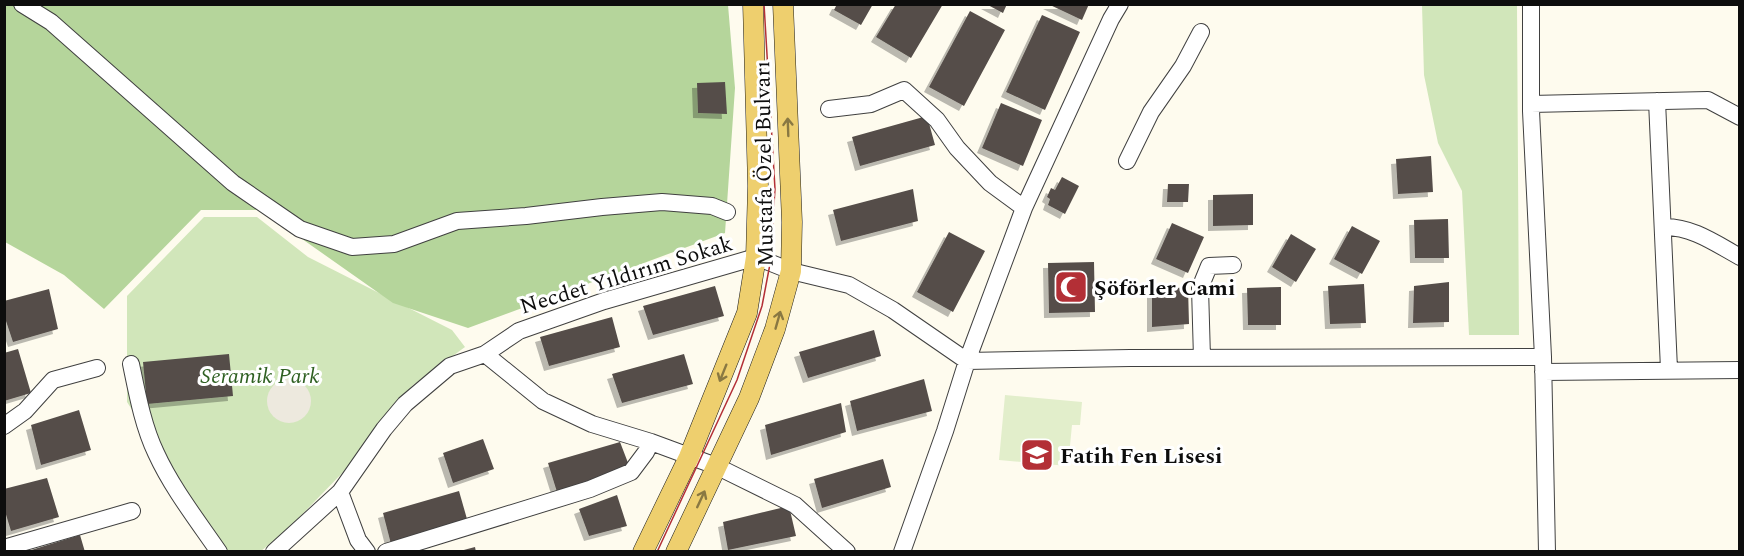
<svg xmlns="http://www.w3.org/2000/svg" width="1744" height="556" font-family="Spectral,serif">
	<defs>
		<filter id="shadow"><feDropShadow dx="-5" dy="5" stdDeviation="0" flood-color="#0004"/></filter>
	</defs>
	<rect width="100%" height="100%" fill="#fefbee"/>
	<path fill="#d1e6ba" d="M1422 5H1517L1519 335H1469L1462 191 1438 143 1424 75Z
		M204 217H257L308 257 452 330 465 347 413 385 372 433 349 466 288 529 261 551H227L198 512 127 402V296Z"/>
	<path fill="#b5d59b" d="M5 5H728L735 88 725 233 468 328 393 303 261 210H201L104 309 64 275 5 242Z"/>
	<path fill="#e2eecb" d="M1005 395 1082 402 1080 425H1072L1068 466 999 460Z"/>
	<path fill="#ede9de" d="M267 401a22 22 0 1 1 44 0a22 22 0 1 1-44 0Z"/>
	<path fill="#554e4a" filter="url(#shadow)" d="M837 4H873L861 25 834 10Z
		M896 4H943L911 58 876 37Z
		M986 4H1007L1003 13Z
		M1048 4H1089L1082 20Z
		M970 11 1005 30 964 106 929 87Z
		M1042 15 1080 32 1045 110 1006 92Z
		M725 82 727 114 698 113 697 83Z
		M1001 103 1042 120 1023 166 982 148Z
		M927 116 935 145 860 166 852 137Z
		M1431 156 1433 192 1398 194 1396 159Z
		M1062 177 1079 186 1065 214 1048 205 1050 199 1047 197 1051 188 1055 190Z
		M1168 184H1189L1188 202H1167Z
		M913 189 918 221 841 241 833 210Z
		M1253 194V225L1213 226V195Z
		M1448 219 1449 258H1415L1414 220Z
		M1172 223 1204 237 1188 273 1156 259Z
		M1352 226 1380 241 1362 274 1334 259Z
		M949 232 985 251 953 312 917 292Z
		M1291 234 1316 249 1296 282 1272 267Z
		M1094 262 1095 312 1049 313 1048 263Z
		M1449 282V322L1413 323 1414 286Z
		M1364 284 1366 323 1330 324 1328 286Z
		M715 286 724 316 653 335 643 306Z
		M1188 287 1189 324 1152 327V290Z
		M1281 287V325H1248L1247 288Z
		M49 289 58 329 13 342 4 315V301Z
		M612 317 620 347 549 366 540 337Z
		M874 330 881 356 808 378 799 352Z
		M18 349 31 393 4 401V353Z
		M229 354 233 396 147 404 143 362Z
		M684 354 693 384 622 403 612 374Z
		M924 379 932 411 857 431 850 401Z
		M841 403 846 432 771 455 765 425Z
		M79 410 91 450 41 465 31 425Z
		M483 439 494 469 453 483 443 453Z
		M620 442 630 468 557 492 548 463Z
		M883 459 891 487 822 508 814 479Z
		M47 478 59 517 11 531 4 508V489Z
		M459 491 469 526 391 544 383 513Z
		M617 495 627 526 589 536 579 509Z
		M789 506 796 536 728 550 723 522Z
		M80 535 85 552H28V551Z
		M475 547 476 552H460V551Z"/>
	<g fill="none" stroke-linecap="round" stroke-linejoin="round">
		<defs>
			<path id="minor" d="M22 4 51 22 233 183 300 229 352 247 394 244 457 221 526 216 602 207 662 202 712 206 727 212
				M1531 4V111L1543 357 1547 552
				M1657 101 1669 369
				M1531 104 1708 100 1740 117
				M829 109 871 104 904 90 937 120 957 148 990 183 1024 208
				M1127 161 1151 112 1183 66 1201 32
				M1663 227C1691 226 1715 243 1740 257
				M485 354 543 401 592 424 651 442 716 466 795 505 847 552
				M1202 358 1200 288 1209 266 1233 265
				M131 364C137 393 143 426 156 453 172 488 197 520 219 552
				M1543 372 1740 370
				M4 426 25 411 53 380 97 368
				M340 492 358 540 367 552
				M4 548 132 511
				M274 552 340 492 384 429 405 404 450 366 485 354 519 331 604 301 756 257 791 271 849 285 893 310 967 361 1130 358 1543 357
				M386 552 590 489 631 472 646 452 651 442
				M902 552 945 431 967 361 1024 208 1111 19 1120 4"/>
			<path id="major" d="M643 552 689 457 747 313 756 257 758 186 753 4
				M676 552 749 398 775 329 791 271 792 222 783 4"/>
		</defs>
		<use href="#minor" stroke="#404040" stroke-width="18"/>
		<use href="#major" stroke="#1e1e1e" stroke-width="21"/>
		<use href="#minor" stroke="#fff" stroke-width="16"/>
		<use href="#major" stroke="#eecf6e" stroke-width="20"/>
		<path stroke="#b32f36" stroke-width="1.5" d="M657 552 737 380 762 306 770 264 775 189 764 4"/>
	</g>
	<defs><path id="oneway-shaft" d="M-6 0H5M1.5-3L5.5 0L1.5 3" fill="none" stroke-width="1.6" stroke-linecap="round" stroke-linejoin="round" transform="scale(1.5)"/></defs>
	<g stroke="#897842">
		<use href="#oneway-shaft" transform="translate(788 127) rotate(-92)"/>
		<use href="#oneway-shaft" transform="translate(778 320) rotate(-74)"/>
		<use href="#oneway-shaft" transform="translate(723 373) rotate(112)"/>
		<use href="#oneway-shaft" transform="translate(701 499) rotate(-65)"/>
	</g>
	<defs>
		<symbol id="mosque-square" viewBox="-11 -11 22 22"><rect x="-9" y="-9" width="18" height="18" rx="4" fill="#b32f36" stroke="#fff"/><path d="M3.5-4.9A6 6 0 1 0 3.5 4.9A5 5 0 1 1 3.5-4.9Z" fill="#fff"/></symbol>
		<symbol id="school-square" viewBox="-11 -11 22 22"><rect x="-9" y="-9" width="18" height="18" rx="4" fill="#b32f36" stroke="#fff"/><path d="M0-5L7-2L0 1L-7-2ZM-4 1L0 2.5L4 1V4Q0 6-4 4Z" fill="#fff"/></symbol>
	</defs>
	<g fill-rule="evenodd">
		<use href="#mosque-square" x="1052" y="268" width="38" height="38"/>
		<use href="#school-square" x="1018" y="436" width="38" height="38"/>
	</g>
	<g text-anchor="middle" stroke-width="6" stroke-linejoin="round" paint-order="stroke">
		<g font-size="22" fill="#0d0d0d" stroke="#fff">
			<text transform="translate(763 164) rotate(-91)" y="8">Mustafa Özel Bulvarı</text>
			<text transform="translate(626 274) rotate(-17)" y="8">Necdet Yıldırım Sokak</text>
		</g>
		<g font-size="22" font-weight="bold" fill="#0d0d0d" stroke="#fff" text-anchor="start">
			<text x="1094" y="295">Şöförler Cami</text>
			<text x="1060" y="463">Fatih Fen Lisesi</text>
		</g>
		<g font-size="22" font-style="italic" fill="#2f6022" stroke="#fff">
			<text x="260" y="383">Seramik Park</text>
		</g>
	</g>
	<rect width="1744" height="556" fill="none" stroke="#0d0d0d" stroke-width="12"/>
</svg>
